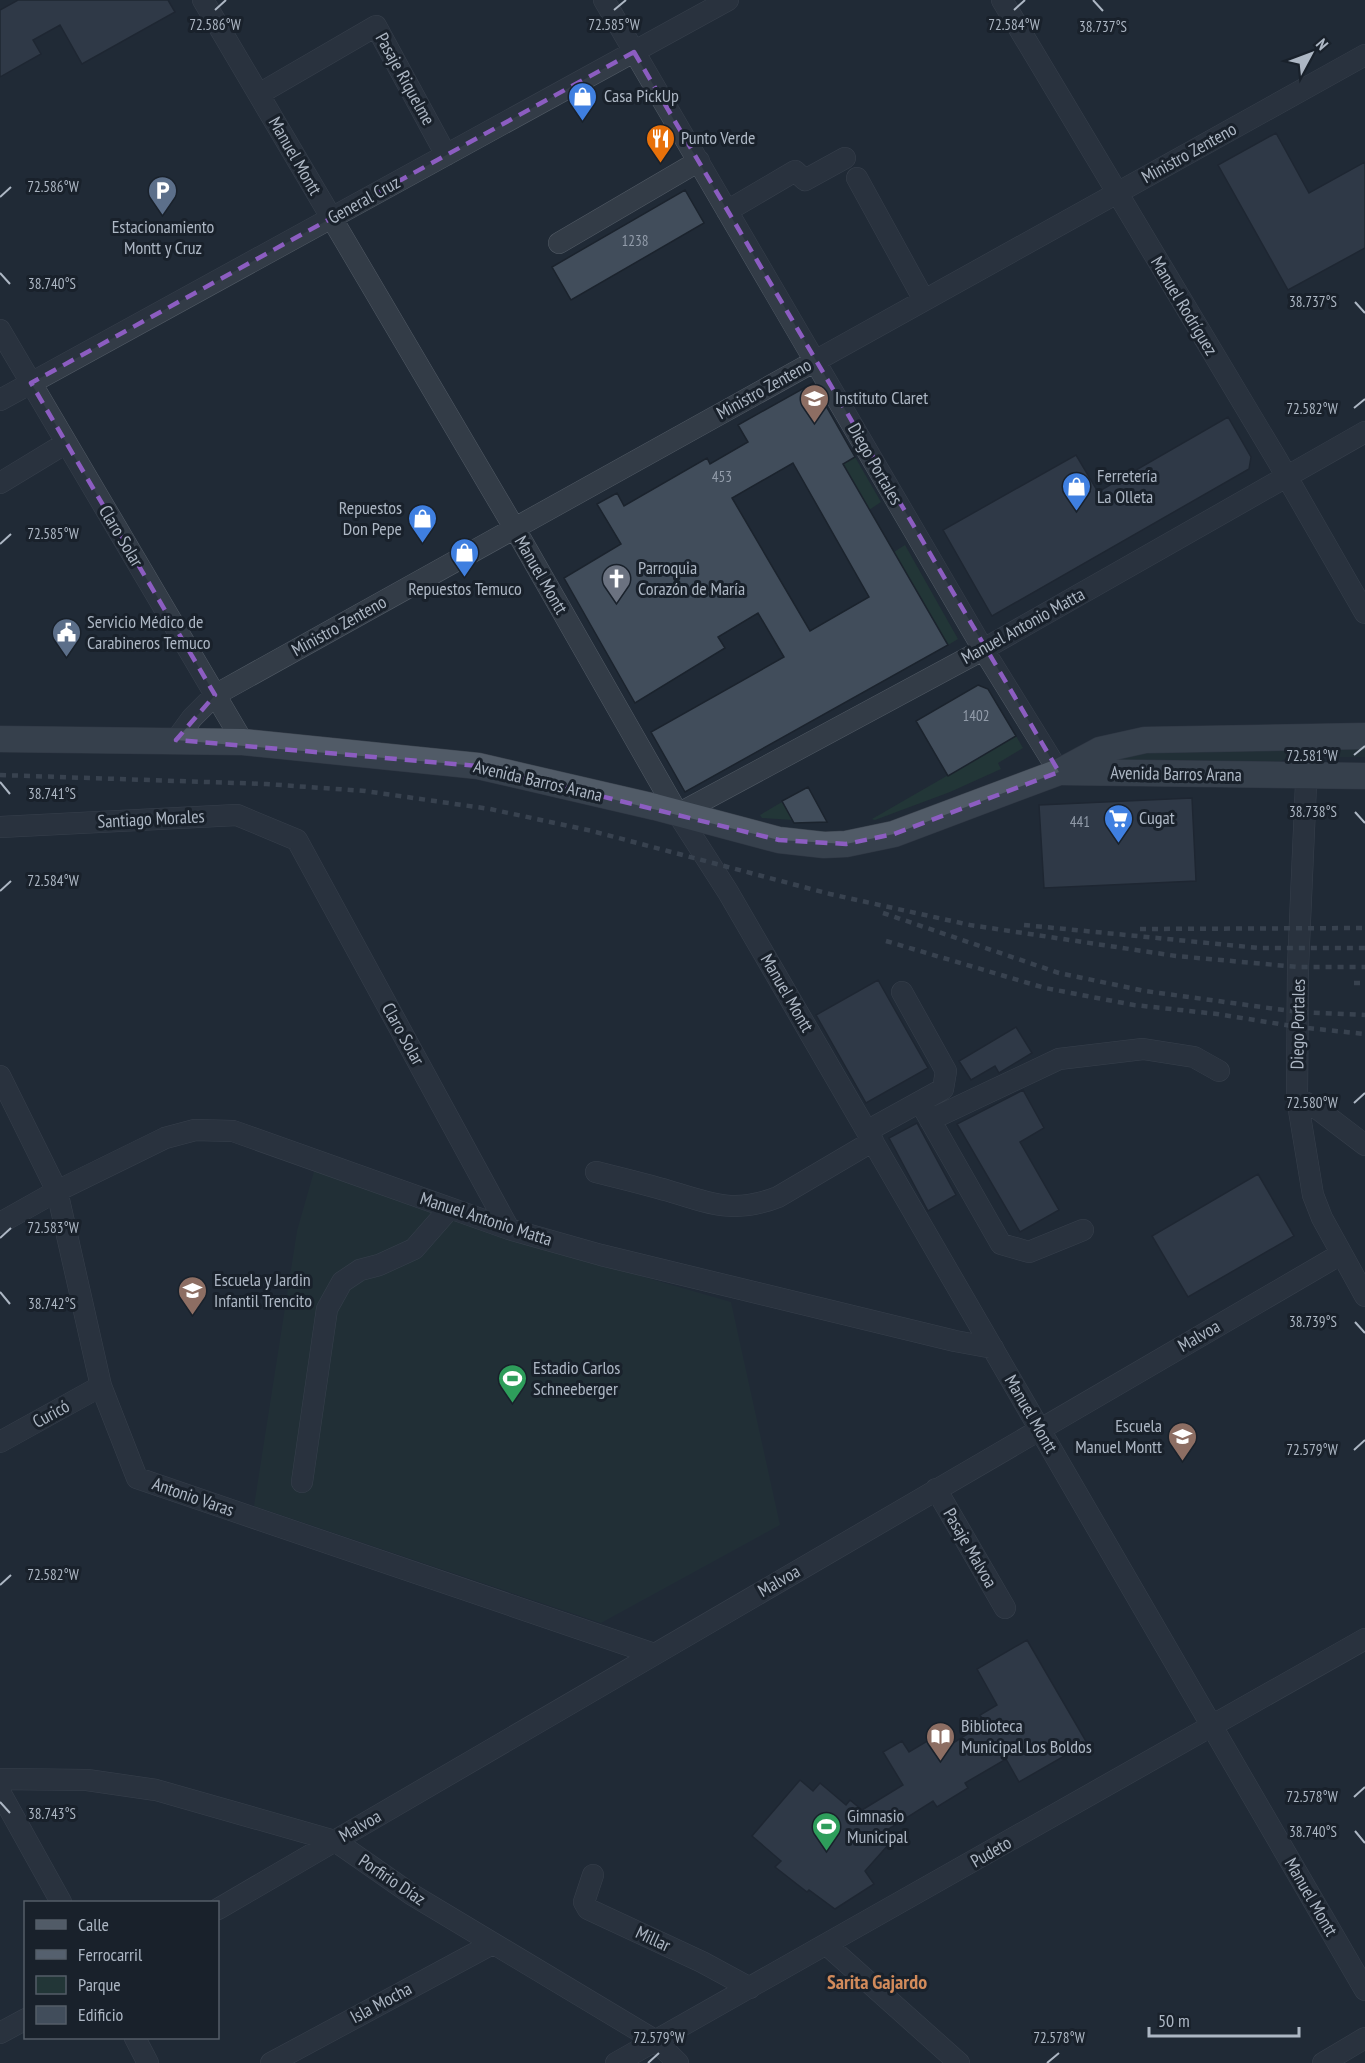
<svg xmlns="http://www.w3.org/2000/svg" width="1365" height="2063" font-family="'PT Sans Narrow',sans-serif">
	<rect width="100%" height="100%" fill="#202a36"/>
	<path fill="#223637" d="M855 457 881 502 869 510 843 464Z
		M905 545 958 639 948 645 894 552Z
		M1016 736 1023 748 998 763 1001 769 950 792 875 820 872 819Z
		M1282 745 1288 752 1287 757 1280 762 1104 763 1100 753Z
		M1365 746V757H1325L1322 753 1324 748Z
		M782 802 793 820 762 818 760 815Z
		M315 1168 516 1240 731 1302 780 1525 601 1623 254 1506 297 1231Z"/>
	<path fill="#414d5b" stroke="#1b232d" stroke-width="1.5" fill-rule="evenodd" d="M18 0H168L175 12 82 64 60 25 33 40 41 54 0 77V10Z
		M1276 133 1309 193 1365 162V248L1288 290 1218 165Z
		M685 190 704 223 571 300 552 267Z
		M813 383 855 457 843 464 948 645 685 792 651 732 784 657 758 613 718 637 725 648 635 703 564 578 621 544 597 504 617 493 624 506 707 458 710 464 748 442 738 425ZM793 463 869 597 810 631 732 498Z
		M1228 417 1251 457 1249 469 992 616 943 530 1076 455 1098 492Z
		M978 685 988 689 1016 736 948 776 916 721Z
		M808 787 827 822 794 823 782 801Z
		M1192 798 1196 881 1044 888 1039 805Z
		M878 980 928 1068 866 1103 816 1015Z
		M1016 1027 1032 1053 999 1073 995 1066 971 1080 959 1061Z
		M1023 1090 1044 1128 1020 1142 1059 1210 1020 1232 957 1124Z
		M917 1123 956 1195 928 1211 889 1138Z
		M1258 1174 1294 1236 1188 1297 1152 1236Z
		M1027 1640 1087 1743 1019 1782 1006 1759 965 1783 968 1788 937 1807 933 1801 879 1835 889 1844 865 1871 874 1884 835 1909 809 1890 807 1892 775 1867 781 1861 752 1836 800 1780 813 1791 820 1783 846 1805 850 1800 862 1810 903 1785 883 1752 902 1741 909 1752 934 1737 942 1750 985 1723 980 1715 997 1705 977 1669Z"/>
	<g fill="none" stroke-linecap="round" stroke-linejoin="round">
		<defs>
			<path id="minor" d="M203 0 522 541 678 814 728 892 1365 1990
				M604 0 983 649 1059 772
				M1002 0 1276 458 1365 613
				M259 94 376 26 446 155
				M857 178 924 300
				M727 211 795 171 805 180 845 158
				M559 243 699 161
				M0 330 243 742
				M0 400 728 0
				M0 483 66 443
				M1308 738 1298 967 1297 1098 1313 1195 1322 1218 1365 1296
				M176 740 192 718 215 695 1365 55
				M678 814 975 654 1365 432
				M0 827 237 815 297 840 509 1229
				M0 1076 57 1191 101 1386 137 1478 654 1654
				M1297 1098 1319 1110 1365 1145
				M920 1102 1001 1244 1029 1252 1083 1230
				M930 1120 1059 1059 1143 1049 1194 1057 1219 1071
				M867 1131 943 1089 946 1071 902 992
				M596 1172C620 1178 645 1184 669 1191 711 1204 735 1214 778 1197L873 1141
				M0 1223 57 1191 165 1138 195 1130 233 1131 509 1229 601 1255 955 1341 993 1348
				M0 1442 101 1386
				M302 1482 327 1309 342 1282 360 1270 379 1265 414 1249 450 1208
				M936 1489 1005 1608
				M0 1779 87 1780 156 1790 335 1841 411 1894 656 2041 678 2063
				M0 1792 61 1902
				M593 1875 584 1902 588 1909 702 1962 750 1988
				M218 1909 1341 1254
				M827 1945 959 2063
				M0 2033 26 2019
				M135 2038 148 2063
				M271 2063 492 1944
				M616 2063 1365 1639
				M1323 2063 1365 2038"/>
			<path id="major" d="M0 739 243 742 478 766 655 807 779 840 824 845 846 844 894 834 1059 772 1100 750 1145 740 1365 736
				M1062 772 1365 776"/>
		</defs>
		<use href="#minor" stroke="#515a65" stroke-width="22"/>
		<use href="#major" stroke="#3d4550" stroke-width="27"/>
		<use href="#minor" stroke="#333c47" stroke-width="21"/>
		<use href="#major" stroke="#515b67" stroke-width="26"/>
		<path stroke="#55606e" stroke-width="4.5" stroke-dasharray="6 6" stroke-linecap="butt" d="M0 775 266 784 365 791 490 809 592 831 830 894 970 925 1176 956 1298 967H1365
			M883 913 1059 973 1145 991 1298 1012 1365 1015
			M1024 925 1259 948H1365
			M1140 929 1365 928
			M886 941 1045 988 1134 1005 1217 1014 1298 1027 1365 1034
			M1354 983H1365"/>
	</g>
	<path d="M0 0H1365V2063H0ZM634 52 1059 772 894 834 846 844 779 840 478 766 176 740 215 695 31 383Z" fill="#202a36" fill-opacity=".55" fill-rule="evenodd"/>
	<path fill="none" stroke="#8c5dc1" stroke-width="4.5" stroke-dasharray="12 8" stroke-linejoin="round" d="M634 52 1059 772 894 834 846 844 779 840 478 766 176 740 215 695 31 383Z"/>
	<path fill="none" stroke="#adb7c4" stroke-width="2" d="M1093 0 1103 11M215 10 226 0M614 10 626 0M1014 10 1025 0M0 197 11 187M0 273 10 284M1355 302 1365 313M1354 408 1365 399M0 544 11 534M1354 755 1365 746M0 782 10 794M1355 812 1365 823M0 891 11 881M1354 1103 1365 1093M0 1238 11 1228M0 1292 10 1304M1355 1322 1365 1333M1354 1450 1365 1440M0 1585 11 1575M1354 1797 1365 1787M0 1802 10 1813M1355 1831 1365 1843M648 2063 659 2053M1047 2063 1059 2053"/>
	<defs>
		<symbol id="shop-pin" viewBox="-11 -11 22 30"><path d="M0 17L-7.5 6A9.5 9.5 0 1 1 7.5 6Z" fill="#3f7fe0" stroke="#19212b"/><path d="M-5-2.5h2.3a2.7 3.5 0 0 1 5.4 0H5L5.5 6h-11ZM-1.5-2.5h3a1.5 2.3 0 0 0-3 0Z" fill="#fff"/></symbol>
		<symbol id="restaurant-pin" viewBox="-11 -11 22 30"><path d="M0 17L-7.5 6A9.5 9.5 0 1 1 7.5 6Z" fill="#e8710a" stroke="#19212b"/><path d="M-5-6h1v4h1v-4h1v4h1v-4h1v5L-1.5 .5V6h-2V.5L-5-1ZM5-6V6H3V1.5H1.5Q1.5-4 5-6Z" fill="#fff"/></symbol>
		<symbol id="parking-pin" viewBox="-11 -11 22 30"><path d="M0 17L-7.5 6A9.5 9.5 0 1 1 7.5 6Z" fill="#5c6f8a" stroke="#19212b"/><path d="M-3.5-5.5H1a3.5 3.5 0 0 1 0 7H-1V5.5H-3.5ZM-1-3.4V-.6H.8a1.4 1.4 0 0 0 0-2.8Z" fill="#fff"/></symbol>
		<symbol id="school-pin" viewBox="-11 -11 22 30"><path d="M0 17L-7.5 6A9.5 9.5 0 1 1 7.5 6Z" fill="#8d6e63" stroke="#19212b"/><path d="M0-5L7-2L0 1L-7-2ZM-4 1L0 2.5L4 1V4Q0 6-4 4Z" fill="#fff"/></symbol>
		<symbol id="church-pin" viewBox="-11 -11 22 30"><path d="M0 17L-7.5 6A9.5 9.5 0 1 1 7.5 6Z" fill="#6b7280" stroke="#19212b"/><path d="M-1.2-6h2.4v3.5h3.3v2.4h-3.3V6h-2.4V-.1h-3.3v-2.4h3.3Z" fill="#fff"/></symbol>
		<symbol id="civic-pin" viewBox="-11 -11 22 30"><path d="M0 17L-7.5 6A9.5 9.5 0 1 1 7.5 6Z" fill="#5c6f8a" stroke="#19212b"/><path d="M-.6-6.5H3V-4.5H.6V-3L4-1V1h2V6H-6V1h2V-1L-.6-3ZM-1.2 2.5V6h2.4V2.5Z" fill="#fff"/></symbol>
		<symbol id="supermarket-pin" viewBox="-11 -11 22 30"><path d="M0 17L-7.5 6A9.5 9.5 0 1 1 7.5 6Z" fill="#3f7fe0" stroke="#19212b"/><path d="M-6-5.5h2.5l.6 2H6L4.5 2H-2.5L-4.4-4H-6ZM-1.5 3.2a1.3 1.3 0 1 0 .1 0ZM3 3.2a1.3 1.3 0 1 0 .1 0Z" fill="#fff"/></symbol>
		<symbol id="stadium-pin" viewBox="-11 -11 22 30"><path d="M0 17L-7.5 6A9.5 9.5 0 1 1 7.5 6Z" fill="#2e9e5b" stroke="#19212b"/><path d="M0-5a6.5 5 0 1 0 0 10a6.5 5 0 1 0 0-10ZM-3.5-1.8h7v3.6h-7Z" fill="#fff"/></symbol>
		<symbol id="library-pin" viewBox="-11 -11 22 30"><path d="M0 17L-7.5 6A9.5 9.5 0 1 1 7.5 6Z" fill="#8d6e63" stroke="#19212b"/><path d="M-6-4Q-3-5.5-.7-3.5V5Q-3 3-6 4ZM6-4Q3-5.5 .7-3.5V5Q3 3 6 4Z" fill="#fff"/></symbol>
	</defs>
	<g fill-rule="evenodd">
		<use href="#shop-pin" x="566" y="80" width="33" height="45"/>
		<use href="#restaurant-pin" x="644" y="122" width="33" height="45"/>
		<use href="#parking-pin" x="146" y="174" width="33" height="45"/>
		<use href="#school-pin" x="798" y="382" width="33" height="45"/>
		<use href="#shop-pin" x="1060" y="470" width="33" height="45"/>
		<use href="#shop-pin" x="406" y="502" width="33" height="45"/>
		<use href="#shop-pin" x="448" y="536" width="33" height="45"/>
		<use href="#church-pin" x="600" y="562" width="33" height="45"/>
		<use href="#civic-pin" x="50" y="616" width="33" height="45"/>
		<use href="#supermarket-pin" x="1102" y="802" width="33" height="45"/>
		<use href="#school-pin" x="176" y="1274" width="33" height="45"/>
		<use href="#stadium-pin" x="496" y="1362" width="33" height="45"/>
		<use href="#school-pin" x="1166" y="1420" width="33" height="45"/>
		<use href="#library-pin" x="924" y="1720" width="33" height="45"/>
		<use href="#stadium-pin" x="810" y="1810" width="33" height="45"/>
	</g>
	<g text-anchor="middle" stroke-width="6" stroke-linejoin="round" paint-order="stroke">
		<g font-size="15" fill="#929caa">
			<text x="635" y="246">1238</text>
			<text x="722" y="482">453</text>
			<text x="976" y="721">1402</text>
			<text x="1080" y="827">441</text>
		</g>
		<g font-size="18" fill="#adb7c4" stroke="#19212b">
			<text transform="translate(405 79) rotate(61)" y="6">Pasaje Riquelme</text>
			<text transform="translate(1189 153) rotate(-29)" y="6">Ministro Zenteno</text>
			<text transform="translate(295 156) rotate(60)" y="6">Manuel Montt</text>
			<text transform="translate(364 200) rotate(-29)" y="6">General Cruz</text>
			<text transform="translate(1184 306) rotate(59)" y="6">Manuel Rodríguez</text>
			<text transform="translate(764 389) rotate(-29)" y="6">Ministro Zenteno</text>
			<text transform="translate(875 464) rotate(60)" y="6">Diego Portales</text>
			<text transform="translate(121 536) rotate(59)" y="6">Claro Solar</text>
			<text transform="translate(541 575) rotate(60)" y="6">Manuel Montt</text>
			<text transform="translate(339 626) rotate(-29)" y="6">Ministro Zenteno</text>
			<text transform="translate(1023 626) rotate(-29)" y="6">Manuel Antonio Matta</text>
			<text transform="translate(1176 774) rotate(1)" y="6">Avenida Barros Arana</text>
			<text transform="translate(538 781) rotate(13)" y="6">Avenida Barros Arana</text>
			<text transform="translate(151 819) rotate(-3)" y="6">Santiago Morales</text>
			<text transform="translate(787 993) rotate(60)" y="6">Manuel Montt</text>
			<text transform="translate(1298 1024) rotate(-89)" y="6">Diego Portales</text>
			<text transform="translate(403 1034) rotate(61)" y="6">Claro Solar</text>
			<text transform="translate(486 1219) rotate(18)" y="6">Manuel Antonio Matta</text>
			<text transform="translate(1199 1336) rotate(-30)" y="6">Malvoa</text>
			<text transform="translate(51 1414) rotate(-29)" y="6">Curicó</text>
			<text transform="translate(1031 1414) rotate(60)" y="6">Manuel Montt</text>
			<text transform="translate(193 1497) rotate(19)" y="6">Antonio Varas</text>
			<text transform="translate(970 1548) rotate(60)" y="6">Pasaje Malvoa</text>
			<text transform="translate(779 1581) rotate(-30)" y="6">Malvoa</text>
			<text transform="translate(360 1826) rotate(-30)" y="6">Malvoa</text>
			<text transform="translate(991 1852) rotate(-30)" y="6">Pudeto</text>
			<text transform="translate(392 1880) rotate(34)" y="6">Porfirio Díaz</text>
			<text transform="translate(1311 1897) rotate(60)" y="6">Manuel Montt</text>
			<text transform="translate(653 1939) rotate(25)" y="6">Millar</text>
			<text transform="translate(381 2003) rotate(-28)" y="6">Isla Mocha</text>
		</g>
		<g font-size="18" fill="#adb7c4" stroke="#19212b" text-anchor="start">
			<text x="604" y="102">Casa PickUp</text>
			<text x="681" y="144">Punto Verde</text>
			<text x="163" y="233" text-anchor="middle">Estacionamiento<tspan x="163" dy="21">Montt y Cruz</tspan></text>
			<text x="835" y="404">Instituto Claret</text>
			<text x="1097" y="482">Ferretería<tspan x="1097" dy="21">La Olleta</tspan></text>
			<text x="402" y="514" text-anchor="end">Repuestos<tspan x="402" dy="21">Don Pepe</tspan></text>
			<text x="638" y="574">Parroquia<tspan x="638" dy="21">Corazón de María</tspan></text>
			<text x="465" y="595" text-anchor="middle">Repuestos Temuco</text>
			<text x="87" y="628">Servicio Médico de<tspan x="87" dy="21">Carabineros Temuco</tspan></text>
			<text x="1139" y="824">Cugat</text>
			<text x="214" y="1286">Escuela y Jardin<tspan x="214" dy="21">Infantil Trencito</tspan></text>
			<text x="533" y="1374">Estadio Carlos<tspan x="533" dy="21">Schneeberger</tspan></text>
			<text x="1162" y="1432" text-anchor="end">Escuela<tspan x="1162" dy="21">Manuel Montt</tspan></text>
			<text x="961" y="1732">Biblioteca<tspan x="961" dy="21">Municipal Los Boldos</tspan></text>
			<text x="847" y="1822">Gimnasio<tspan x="847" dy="21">Municipal</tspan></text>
		</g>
		<g font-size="20" font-weight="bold" fill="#d28b5b" stroke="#19212b">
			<text x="877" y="1989">Sarita Gajardo</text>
		</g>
	</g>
	<g font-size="15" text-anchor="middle" fill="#adb7c4" stroke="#19212b" stroke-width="6" stroke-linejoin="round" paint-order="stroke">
		<text x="215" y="30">72.586°W</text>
		<text x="614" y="30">72.585°W</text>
		<text x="1014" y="30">72.584°W</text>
		<text x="1103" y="32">38.737°S</text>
		<text x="53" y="192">72.586°W</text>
		<text x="52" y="289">38.740°S</text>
		<text x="1313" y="307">38.737°S</text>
		<text x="1312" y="414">72.582°W</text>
		<text x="53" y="539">72.585°W</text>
		<text x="1312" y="761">72.581°W</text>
		<text x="52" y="799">38.741°S</text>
		<text x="1313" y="817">38.738°S</text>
		<text x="53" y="886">72.584°W</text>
		<text x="1312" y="1108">72.580°W</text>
		<text x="53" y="1233">72.583°W</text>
		<text x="52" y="1309">38.742°S</text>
		<text x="1313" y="1327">38.739°S</text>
		<text x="1312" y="1455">72.579°W</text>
		<text x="53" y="1580">72.582°W</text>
		<text x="1312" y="1802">72.578°W</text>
		<text x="52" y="1819">38.743°S</text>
		<text x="1313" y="1837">38.740°S</text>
		<text x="659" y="2043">72.579°W</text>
		<text x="1059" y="2043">72.578°W</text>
	</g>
	<rect x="24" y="1901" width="195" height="138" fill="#19212b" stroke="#545d68" stroke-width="1.5"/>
	<rect x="36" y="1920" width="30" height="9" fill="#515b67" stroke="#545d68" stroke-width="1.5"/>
	<text x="78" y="1931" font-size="18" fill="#adb7c4">Calle</text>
	<rect x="36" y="1950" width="30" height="9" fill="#55606e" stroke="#545d68" stroke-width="1.5"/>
	<text x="78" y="1961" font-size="18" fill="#adb7c4">Ferrocarril</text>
	<rect x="36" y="1976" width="30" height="18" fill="#223637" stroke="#545d68" stroke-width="1.5"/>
	<text x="78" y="1991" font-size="18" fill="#adb7c4">Parque</text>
	<rect x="36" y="2006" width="30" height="18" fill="#414d5b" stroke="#545d68" stroke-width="1.5"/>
	<text x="78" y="2021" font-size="18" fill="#adb7c4">Edificio</text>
	<g transform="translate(1311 54) rotate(49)" stroke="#19212b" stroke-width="4.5" paint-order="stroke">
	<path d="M0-4.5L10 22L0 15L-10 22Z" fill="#adb7c4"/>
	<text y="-9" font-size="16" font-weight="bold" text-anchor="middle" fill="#adb7c4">N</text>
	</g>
	<path d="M1149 2027v9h150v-9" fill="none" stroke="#adb7c4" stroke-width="3"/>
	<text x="1158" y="2027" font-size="18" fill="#adb7c4" stroke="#19212b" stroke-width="4.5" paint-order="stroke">50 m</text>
</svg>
